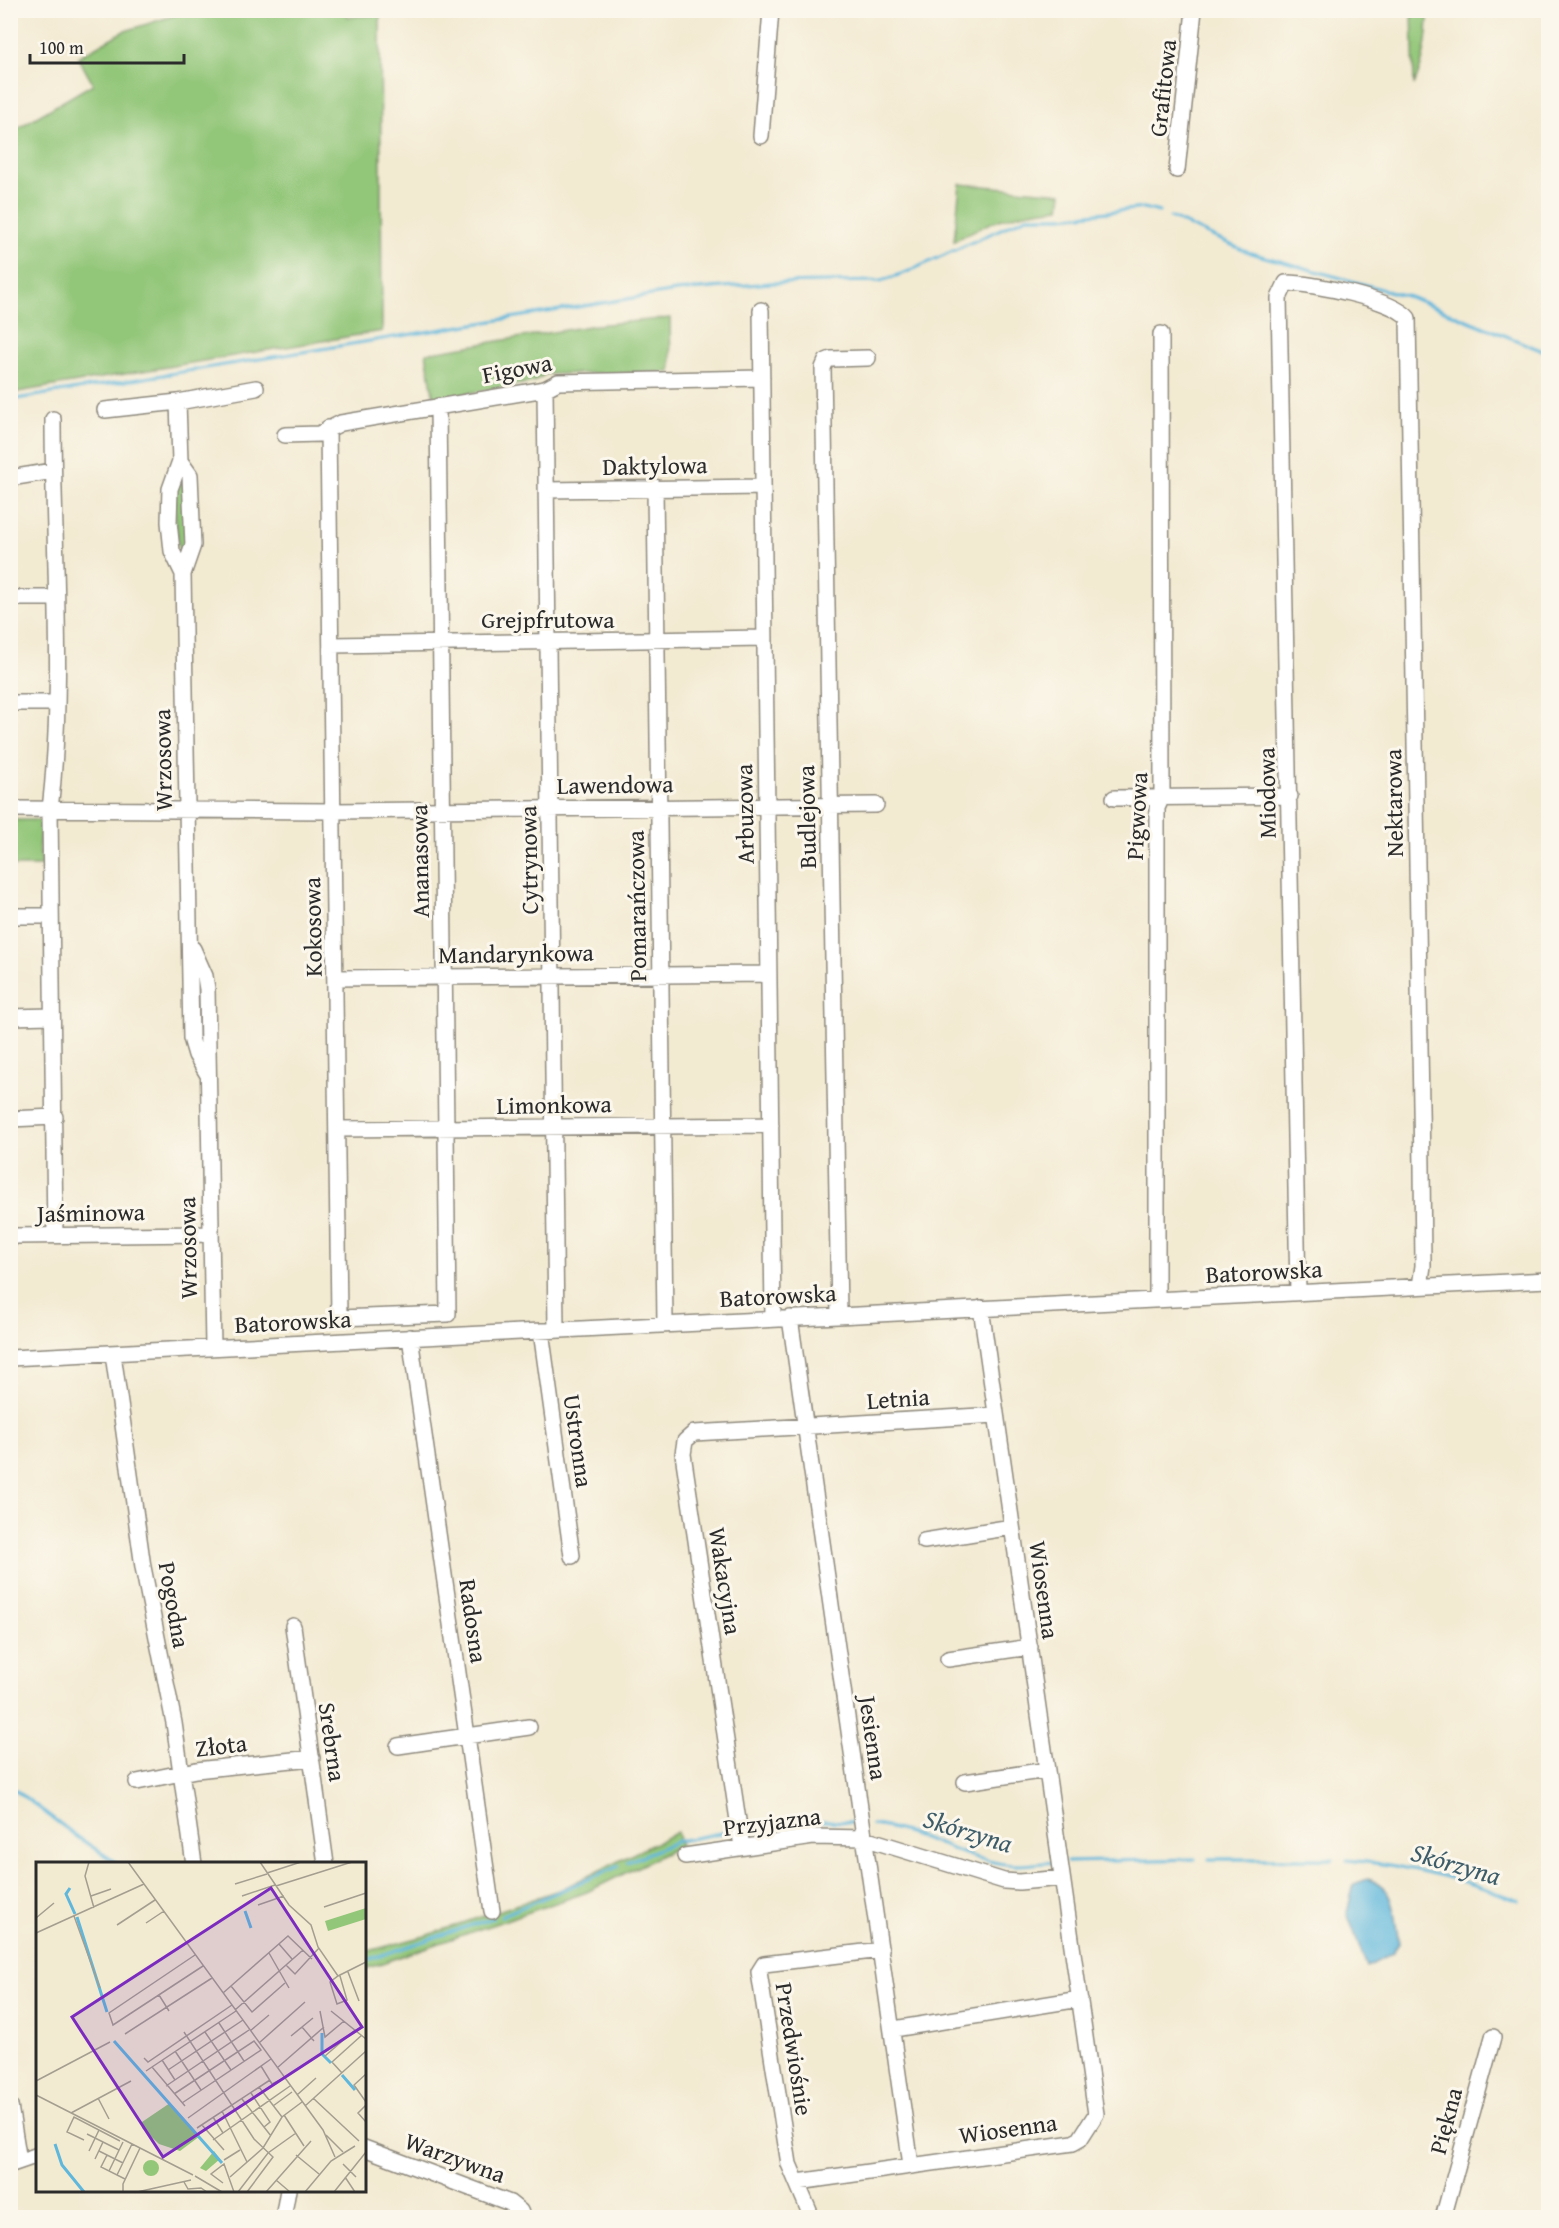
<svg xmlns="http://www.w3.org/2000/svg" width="1559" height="2228" font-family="'Gentium Book Plus',serif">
	<rect width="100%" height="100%" fill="#fbf7ec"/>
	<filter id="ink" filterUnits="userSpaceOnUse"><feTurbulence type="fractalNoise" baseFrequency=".0167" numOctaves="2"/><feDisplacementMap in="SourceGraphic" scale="12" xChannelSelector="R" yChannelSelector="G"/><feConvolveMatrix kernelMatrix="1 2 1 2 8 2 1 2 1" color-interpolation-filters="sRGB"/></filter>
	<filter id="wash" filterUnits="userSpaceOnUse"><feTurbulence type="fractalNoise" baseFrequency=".008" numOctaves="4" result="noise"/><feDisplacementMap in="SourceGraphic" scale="24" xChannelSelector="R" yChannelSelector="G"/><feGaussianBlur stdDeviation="1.35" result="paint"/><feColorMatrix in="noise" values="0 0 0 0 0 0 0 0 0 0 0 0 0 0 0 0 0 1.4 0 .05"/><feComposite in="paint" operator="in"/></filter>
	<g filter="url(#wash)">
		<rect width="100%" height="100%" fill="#f3ead2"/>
		<path fill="#92c678" stroke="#5e7852" stroke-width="1.5" d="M346 10 348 17 380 15 382 331 11 393V132L93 84 78 57 122 32 188 11Z
			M1412 11H1428C1428 37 1425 60 1414 85Z
			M960 184 1062 193 1060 208C1017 212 991 220 954 241Z
			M670 318 671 372 546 374 533 382 434 399 426 353 596 325Z
			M183 469 189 541 180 559 173 495Z
			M11 820H37L41 823 39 845 42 866H11Z
			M677 1832 680 1846 587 1892 365 1969V1952L425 1936 562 1889Z"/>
		<path fill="#5fb7dc" stroke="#457184" stroke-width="1.5" d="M1368 1879C1396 1885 1394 1919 1399 1943L1392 1954 1367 1967 1347 1913 1354 1884Z"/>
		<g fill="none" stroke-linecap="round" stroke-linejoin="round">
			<path stroke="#5fb7dc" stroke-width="3" d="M1170 217 1247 252 1410 297 1548 353
				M10 400 676 291 771 283 881 281 907 272 1027 217H1062L1144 208 1159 212
				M10 1786 79 1838 118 1864
				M872 1825C922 1830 966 1863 1016 1865 1029 1865 1042 1863 1054 1862
				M744 1828 802 1820 852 1822
				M1209 1859H1333
				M1347 1860C1406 1865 1465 1879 1519 1901
				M627 1862 678 1841 732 1831
				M1067 1862 1195 1859
				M501 1916 619 1866
				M364 1961 493 1918"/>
		</g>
	</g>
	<g filter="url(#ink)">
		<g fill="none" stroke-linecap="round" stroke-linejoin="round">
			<defs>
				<path id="minor" d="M761 136 771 10
					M1177 170 1194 10
					M761 310 773 1319
					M545 389 556 1330
					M178 402 180 461 170 489 169 522 172 551 183 574
					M105 410 178 402 256 388
					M53 419C53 549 65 681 50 810L55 1236
					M328 428 339 1318 448 1314 438 406
					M285 435 319 434 341 423 545 389 558 382 762 378
					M180 461 190 475 193 545 183 574 191 1038 196 1055 208 1075
					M10 478 53 471
					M655 487 665 1324
					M547 490 763 487
					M10 598H56
					M332 645 765 638
					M10 703H56
					M1114 798 1290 796
					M10 809 334 811 876 805
					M10 916H51
					M193 949 205 976 207 989 213 1348
					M336 978 769 974
					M10 1017 52 1016
					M10 1119 55 1117
					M338 1129 771 1125
					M10 1240 14 1236 210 1234
					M1298 1293 1279 298 1286 283C1311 283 1393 299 1408 318L1422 1167 1423 1266 1420 1286
					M1157 1300V808L1162 797 1161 334
					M839 1315 823 368 826 361 831 359 868 358
					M790 1318 911 2165
					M541 1331 572 1556
					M410 1337 492 1911
					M113 1354 143 1567 174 1723 194 1864
					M10 1358 1548 1280
					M924 1541 1012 1527
					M293 1626 326 1864
					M948 1659 1030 1647
					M398 1746 529 1727
					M137 1782 196 1770 312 1758
					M965 1782 1047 1770
					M742 1847 683 1454 685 1441 694 1433 996 1415
					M685 1856 813 1837 864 1838 1004 1881 1019 1882 1062 1878
					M894 2029 1080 1999
					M10 2106 19 2161
					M364 2148 510 2203 520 2211 523 2218
					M12 2164 38 2155
					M798 2182 1073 2143 1080 2139 1096 2114 981 1308
					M283 2218 288 2190
					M812 2218 789 2164 759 1972 764 1964 881 1950
					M1443 2218 1493 2037"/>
			</defs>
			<use href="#minor" stroke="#8f8a7e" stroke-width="18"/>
			<use href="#minor" stroke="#fff" stroke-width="15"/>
		</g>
	</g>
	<g text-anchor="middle" stroke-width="6" stroke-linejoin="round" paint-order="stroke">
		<g font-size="24" fill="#2b2b2b" stroke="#fbf7ec">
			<text transform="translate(1163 88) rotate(-84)" y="8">Grafitowa</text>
			<text transform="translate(517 369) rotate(-11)" y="8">Figowa</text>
			<text transform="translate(655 466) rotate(-1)" y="8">Daktylowa</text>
			<text x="548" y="628">Grejpfrutowa</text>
			<text transform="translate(163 760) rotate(-91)" y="8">Wrzosowa</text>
			<text transform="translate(615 785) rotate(-1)" y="8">Lawendowa</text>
			<text transform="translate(1267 793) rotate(-91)" y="8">Miodowa</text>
			<text transform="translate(1394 803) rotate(-91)" y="8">Nektarowa</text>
			<text transform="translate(745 814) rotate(-91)" y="8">Arbuzowa</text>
			<text transform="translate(1137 816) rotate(-87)" y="8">Pigwowa</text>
			<text transform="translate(807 817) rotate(-91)" y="8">Budlejowa</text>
			<text transform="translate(529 860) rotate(-91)" y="8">Cytrynowa</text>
			<text transform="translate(420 861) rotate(-91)" y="8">Ananasowa</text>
			<text transform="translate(637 906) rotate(-91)" y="8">Pomarańczowa</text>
			<text transform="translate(313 927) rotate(-91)" y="8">Kokosowa</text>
			<text transform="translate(516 954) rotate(-1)" y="8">Mandarynkowa</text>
			<text transform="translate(554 1105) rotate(-1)" y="8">Limonkowa</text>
			<text transform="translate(91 1213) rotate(-1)" y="8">Jaśminowa</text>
			<text transform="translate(188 1248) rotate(-91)" y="8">Wrzosowa</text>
			<text transform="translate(1264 1272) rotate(-3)" y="8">Batorowska</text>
			<text transform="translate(778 1296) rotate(-3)" y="8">Batorowska</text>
			<text transform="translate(293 1322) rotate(-3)" y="8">Batorowska</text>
			<text transform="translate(898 1399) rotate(-4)" y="8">Letnia</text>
			<text transform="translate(578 1441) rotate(82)" y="8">Ustronna</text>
			<text transform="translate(725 1581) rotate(81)" y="8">Wakacyjna</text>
			<text transform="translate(1044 1590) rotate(82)" y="8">Wiosenna</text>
			<text transform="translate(174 1605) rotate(80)" y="8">Pogodna</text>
			<text transform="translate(473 1621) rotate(82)" y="8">Radosna</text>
			<text transform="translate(873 1738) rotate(82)" y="8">Jesienna</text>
			<text transform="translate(332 1742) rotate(82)" y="8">Srebrna</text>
			<text transform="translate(221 1746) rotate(-7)" y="8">Złota</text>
			<text transform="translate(772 1822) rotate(-7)" y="8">Przyjazna</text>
			<text transform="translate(794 2049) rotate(81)" y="8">Przedwiośnie</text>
			<text transform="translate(1446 2121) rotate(-75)" y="8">Piękna</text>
			<text transform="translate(1008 2129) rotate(-8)" y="8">Wiosenna</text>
			<text transform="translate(455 2158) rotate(20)" y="8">Warzywna</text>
		</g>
		<g font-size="26" font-style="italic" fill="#3d5c69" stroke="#fbf7ec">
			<text transform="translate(968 1831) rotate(17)" y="9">Skórzyna</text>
			<text transform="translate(1456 1864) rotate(16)" y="9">Skórzyna</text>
		</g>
	</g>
	<g transform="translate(36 1862)">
		<rect width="330" height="330" fill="#f3ead2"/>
		<path d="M330 46V57L292 69 289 59ZM134 241 164 274 144 289 123 282 106 266V260ZM178 289 184 297 170 309 164 306ZM107 306a8 8 0 1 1 16 0a8 8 0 1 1-16 0Z" fill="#92c678"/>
		<path fill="none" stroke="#5fb7dc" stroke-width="3" d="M34 26 30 32 39 52M209 49 215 66M41 55 71 150M286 171V192L295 201M78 179 186 301M306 213 319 228M19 282 26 303 48 330"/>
		<path fill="none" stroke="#a39e8f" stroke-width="1.5" d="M53 0 49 14 58 46M92 0 287 268 299 295M224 0 253 43 275 63 282 85 302 114M231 11 265 0M199 22 231 12M240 24 316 0M55 34 75 27M206 34 239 23M222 43 248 34M288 45 330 31M38 54 64 126M0 56 18 41M110 61 128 49M81 63 119 38M0 71 108 22M243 82 256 97M233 91 253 126M159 93 73 151 77 163 167 104M250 103 259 112 283 86M312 110 323 139M304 114 311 138 301 142 294 120 302 114 330 100M195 124 216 150 249 121M187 131 252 74 276 97M123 133 133 149M199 148 267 88M284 149 289 175 308 159M295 149 330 177M183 161 208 199M266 165 278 179M214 169 233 153M148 170 218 277 237 295 211 330M169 170 195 208M89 172 176 116M255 174 277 156M223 181 269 140M139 189 165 228M289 194 319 168M108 196 112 200 196 143M126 198 139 218M225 204 236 222 246 217M116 205 149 244M241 206 288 165M132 208 207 158M110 209 200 149M306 211 296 200 326 173M330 212 318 223 330 240M211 214 235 197M0 219 74 180M130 224 213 168M223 225 246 255M215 231 234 260 228 265M138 232 218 179 225 188 146 241M0 233 157 313M261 233 280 216M62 236 73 257M277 236 323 279M206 237 235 274M330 243 322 251 330 260M237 244 256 230M269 244 330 189M186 249 211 300M35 251 95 219M248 253 268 284M177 255 187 271M152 256 211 214M166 263 188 288M161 266 234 218M51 272 83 288M290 273 307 290M48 278 31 270 38 255 84 279M177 278 254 224M53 289 63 268M63 289 87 301M71 293 65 305 89 317M260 293 283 312M59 297 67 280M188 298 204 288M307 302 320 315M73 309 87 280M81 313 96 282M159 314 186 330M194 315 227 286 246 255 266 240M309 315 319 330M240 318 254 330M148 320 152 327 165 326 171 330M187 321 175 312 188 302 198 330M87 330V322L104 286M101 330 155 318M202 330 232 291 260 271M230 330 275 279M269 330 295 299 319 284M298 330 330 290"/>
		<path fill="#7b2cbf" fill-opacity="0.15" stroke="#7b2cbf" stroke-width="3" d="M235 26 326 165 127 295 36 155Z"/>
		<rect width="330" height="330" fill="none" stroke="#2b2b2b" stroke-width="3"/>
	</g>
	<rect width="1559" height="2228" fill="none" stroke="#fbf7ec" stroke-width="36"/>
	<path d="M30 54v9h154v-9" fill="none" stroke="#2b2b2b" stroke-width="3"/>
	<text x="39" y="54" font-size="18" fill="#2b2b2b" stroke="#fbf7ec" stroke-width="4.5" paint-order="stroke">100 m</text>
</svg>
